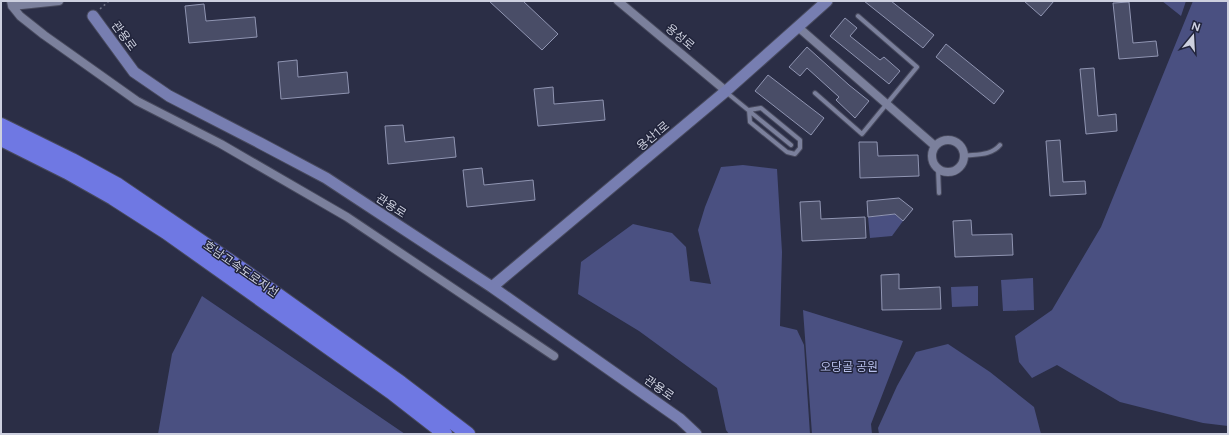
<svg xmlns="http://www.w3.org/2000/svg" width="1229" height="435" font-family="Figtree,'Noto Sans KR',sans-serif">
	<rect width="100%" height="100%" fill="#2b2e46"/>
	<path fill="#4a5081" d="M1162 1H1186L1181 16Z
		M1193 1H1228V426L1203 423 1120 402 1057 365 1032 378 1019 362 1015 336 1052 310 1101 227Z
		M743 165 777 169 782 252 780 326 797 330 804 345 810 434H729L726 430 717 388 639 331 578 294 581 262 633 224 672 233 686 247 690 281 711 284 698 230 705 207 721 167Z
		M895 214 903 221 892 236 870 238 868 217Z
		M1033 278 1034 310 1003 311 1001 280Z
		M978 286V306L952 307 951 287Z
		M202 296 405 434H158L172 354Z
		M803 310 903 341 871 424 872 434H812Z
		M948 344 990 372 1034 407 1041 434H879L878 428 897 386 916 352Z"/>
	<path fill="#494d67" stroke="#9095b2" d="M489 1H523L558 34 542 50Z
		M864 1H891L934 35 923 48Z
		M1024 1H1054L1041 16Z
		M1129 2 1133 43 1156 41 1158 56 1119 59 1113 3Z
		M204 4 206 21 255 17 257 37 189 43 185 6Z
		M845 18 857 28 850 36 880 60 884 57 900 71 889 84 830 36Z
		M946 44 1004 91 994 104 936 57Z
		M807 47 849 85 869 101 855 118 836 100 839 97 807 68 800 76 789 67Z
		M297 60 298 77 347 72 349 93 281 99 278 62Z
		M1094 68 1098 116 1116 114 1117 131 1086 134 1080 69Z
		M768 75 824 118 811 135 755 91Z
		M553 87 554 104 603 100 605 120 538 126 534 89Z
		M403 125 405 142 454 137 456 157 388 164 385 126Z
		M1060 140 1063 182 1085 181 1086 194 1050 196 1046 141Z
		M859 142H877L878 156 918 155 919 176 860 178Z
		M482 168 484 185 533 180 535 200 467 207 463 170Z
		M899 198 913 209 903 221 895 214 868 217 867 201Z
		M820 201 821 219 865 217 866 238 802 241 800 202Z
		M971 220 972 235 1012 234 1013 255 955 257 953 221Z
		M899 274V289L940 287 941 309 882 310 881 275Z"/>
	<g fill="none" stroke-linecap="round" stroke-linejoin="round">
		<defs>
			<path id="service" d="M726 92 791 145
				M815 93 862 134 917 67 858 16
				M761 108 800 140V148L795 154 787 152 750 122 749 110Z
				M963 156C976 154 991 156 1000 145
				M938 169 939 193"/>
			<path id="minor" d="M11 1 12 6 20 16 44 35 137 101 221 144 347 217 554 356
				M618 1 726 91
				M12 6 59 1
				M798 27 935 146
				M932 156a16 16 0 1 1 32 0a16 16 0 1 1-32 0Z"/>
			<path id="secondary" d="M93 16 134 72 169 96 260 143 326 178 492 287 680 419 696 434
				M492 287 726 91 827 1"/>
			<path id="motorway" d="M1 125 72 160 118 185 240 268 401 383 468 434
				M1 139 67 172 113 198 166 232 391 392 445 434"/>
		</defs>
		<use href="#service" stroke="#484a5e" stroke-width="6"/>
		<use href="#minor" stroke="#484a5e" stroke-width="10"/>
		<use href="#secondary" stroke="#484a5e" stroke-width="13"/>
		<use href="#motorway" stroke="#484a5e" stroke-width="16"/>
		<path stroke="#6f7286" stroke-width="1.5" stroke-dasharray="2 3" stroke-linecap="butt" d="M100 9 109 1"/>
		<use href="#service" stroke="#7b809c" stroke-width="4"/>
		<use href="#minor" stroke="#7b809c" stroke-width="8"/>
		<use href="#secondary" stroke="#777eb1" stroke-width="11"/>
		<use href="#motorway" stroke="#6f78e3" stroke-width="14"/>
	</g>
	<g text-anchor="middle" stroke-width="3" stroke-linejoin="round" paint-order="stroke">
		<g font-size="12" fill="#cdd0df" stroke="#21243b">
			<text transform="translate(124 36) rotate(54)" y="4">관용로</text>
			<text transform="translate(680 37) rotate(40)" y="4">용성로</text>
			<text transform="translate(653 136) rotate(-40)" y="4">용산1로</text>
			<text transform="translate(391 206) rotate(33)" y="4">관용로</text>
			<text transform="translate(241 269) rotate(35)" y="4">호남고속도로지선</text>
			<text transform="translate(659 388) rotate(35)" y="4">관용로</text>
		</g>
		<g font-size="12" fill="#b7bfec" stroke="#21243b">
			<text x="849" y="371">오당골 공원</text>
		</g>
	</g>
	<rect width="1229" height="435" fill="none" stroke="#cdd0df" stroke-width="4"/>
	<g transform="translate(1193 36) rotate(18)" stroke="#21243b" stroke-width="3" paint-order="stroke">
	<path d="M0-3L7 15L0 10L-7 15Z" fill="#cdd0df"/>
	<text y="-6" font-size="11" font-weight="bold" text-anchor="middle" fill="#cdd0df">N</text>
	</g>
</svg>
